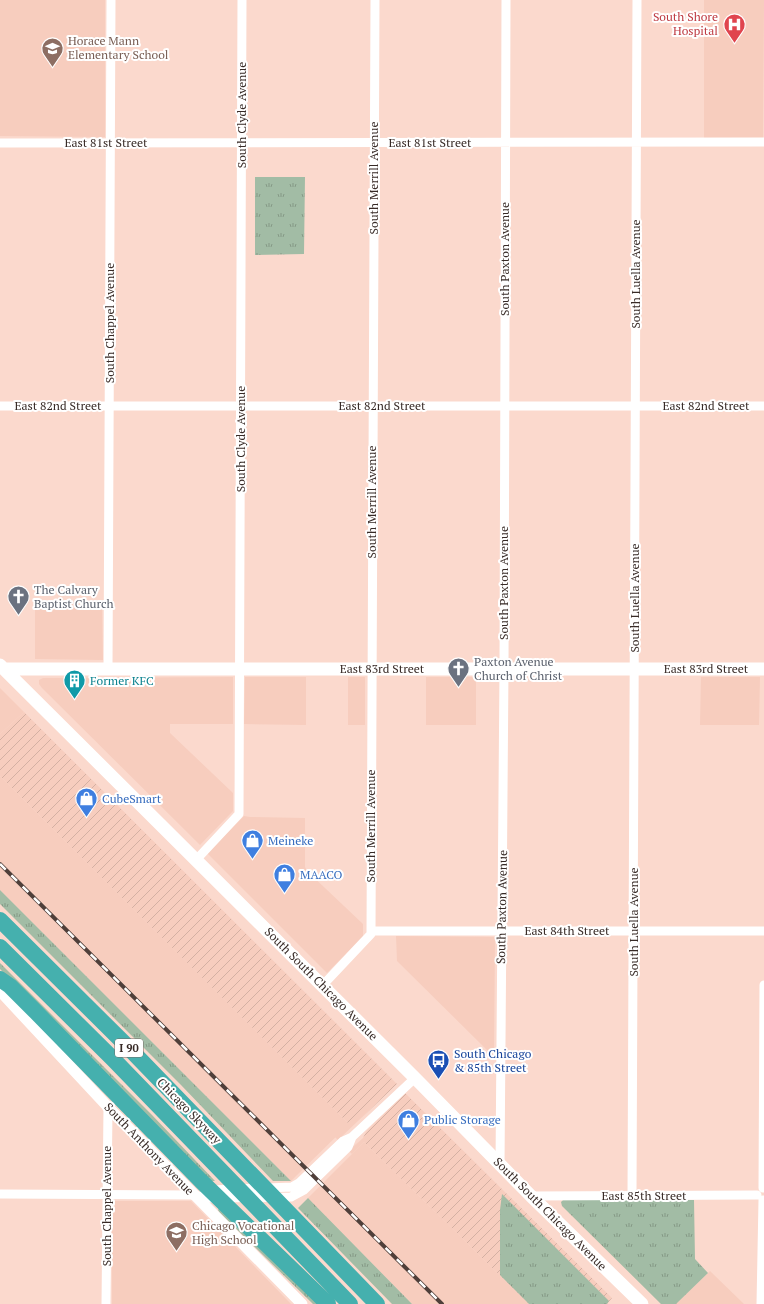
<svg xmlns="http://www.w3.org/2000/svg" width="764" height="1304" font-family="'PT Serif',serif">
	<defs>
		<pattern id="industrial-furrows" width="10" height="10" patternUnits="userSpaceOnUse"><rect width="10" height="10" fill="#f7cdbe"/><path d="M-1 1l2-2M0 10L10 0M9 11l2-2" fill="none" stroke="#d4b0a3"/></pattern>
		<pattern id="grass-tufts" width="24" height="20" patternUnits="userSpaceOnUse"><rect width="24" height="20" fill="#a2bca5"/><path d="M3 7l-1-3M5 7V3M7 7l1-3M15 17l-1-3M17 17v-4M19 17l1-3" fill="none" stroke="#859986"/></pattern>
	</defs>
	<rect width="100%" height="100%" fill="#fbd9cd"/>
	<path fill="#f7cdbe" d="M0 0H105V137L0 136Z
		M704 0H764L763 138H704Z
		M35 603H102L103 660 35 659Z
		M233 677V724H170V733L233 793V811L200 845 42 688 39 684V680L43 678Z
		M245 677H306V725L244 724Z
		M348 677H365V725H348Z
		M426 677H476V725H426Z
		M701 677H760L759 725H700Z
		M0 688 24 712 0 734Z
		M0 776 349 1124 291 1181 0 890Z
		M244 816 250 817 305 818V867L307 871 363 924V936L327 973 207 853Z
		M396 936 495 937 494 1054 489 1052 397 961Z
		M364 1142 529 1304H412L308 1198Z
		M112 1201H191L291 1304H112Z
		M710 1271 744 1304H676Z"/>
	<path fill="url(#industrial-furrows)" d="M24 712 397 1084 338 1140 335 1137 348 1123 0 776V734Z
		M405 1093 612 1298 607 1304H529L364 1142 352 1154 349 1151 363 1138 366 1132Z"/>
	<path fill="url(#grass-tufts)" d="M255 177H305L304 254 255 255Z
		M0 890 291 1181H273L181 1085 0 904Z
		M0 963 152 1115 215 1181H208L0 969Z
		M502 1194 609 1301 607 1304H529L500 1275V1210Z
		M308 1198 412 1304H392L298 1208Z
		M564 1199 694 1200 695 1259 708 1273 676 1304H661L562 1206 561 1202Z
		M220 1207 321 1304H313L219 1212 218 1210Z"/>
	<g fill="none" stroke-linecap="round" stroke-linejoin="round">
		<path stroke="#fff" stroke-width="9" d="M0 143 764 142
			M0 406H764
			M108 669 111 0
			M196 860 239 814 242 0
			M371 931H764
			M322 986 371 934 375 0
			M500 1165 504 669 506 0
			M763 1188 764 985
			M211 1190 292 1187 299 1183 343 1141 352 1137 415 1078
			M0 1194 193 1195 207 1198 291 1197 304 1190 348 1147 352 1137
			M531 1196 757 1195
			M632 1196 637 0
			M106 1304 108 1107
			M761 1304 763 1200"/>
		<path stroke="#fff" stroke-width="11" d="M0 991 108 1107 302 1304"/>
		<path stroke="#fff" stroke-width="13" d="M0 665 415 1078 531 1196 642 1304
			M4 669H764"/>
		<path stroke="#45b0ae" stroke-width="16" d="M0 920 124 1043 377 1304
			M0 947 113 1059 350 1304
			M0 979 10 986 34 1010 201 1181 328 1304"/>
		<defs>
			<path id="rail" d="M0 864 442 1304"/>
		</defs>
		<use href="#rail" stroke="#4f3f3a" stroke-width="4"/>
		<use href="#rail" stroke="#fff" stroke-width="2.5" stroke-dasharray="8" stroke-linecap="butt"/>
	</g>
	<defs>
		<symbol id="hospital-pin" viewBox="-11 -11 22 30"><path d="M0 17L-7.5 6A9.5 9.5 0 1 1 7.5 6Z" fill="#e0444e" stroke="#fff"/><path d="M-5-5h3v3.5h4V-5h3V5h-3V1.5h-4V5h-3Z" fill="#fff"/></symbol>
		<symbol id="school-pin" viewBox="-11 -11 22 30"><path d="M0 17L-7.5 6A9.5 9.5 0 1 1 7.5 6Z" fill="#8d6e63" stroke="#fff"/><path d="M0-5L7-2L0 1L-7-2ZM-4 1L0 2.5L4 1V4Q0 6-4 4Z" fill="#fff"/></symbol>
		<symbol id="church-pin" viewBox="-11 -11 22 30"><path d="M0 17L-7.5 6A9.5 9.5 0 1 1 7.5 6Z" fill="#6b7280" stroke="#fff"/><path d="M-1.2-6h2.4v3.5h3.3v2.4h-3.3V6h-2.4V-.1h-3.3v-2.4h3.3Z" fill="#fff"/></symbol>
		<symbol id="building-pin" viewBox="-11 -11 22 30"><path d="M0 17L-7.5 6A9.5 9.5 0 1 1 7.5 6Z" fill="#0f9aa8" stroke="#fff"/><path d="M-4-6H4V6H1V3H-1V6H-4ZM-2.5-4.3h1.7v1.8h-1.7ZM.8-4.3h1.7v1.8H.8ZM-2.5-1h1.7V.8h-1.7ZM.8-1h1.7V.8H.8Z" fill="#fff"/></symbol>
		<symbol id="shop-pin" viewBox="-11 -11 22 30"><path d="M0 17L-7.5 6A9.5 9.5 0 1 1 7.5 6Z" fill="#3f7fe0" stroke="#fff"/><path d="M-5-2.5h2.3a2.7 3.5 0 0 1 5.4 0H5L5.5 6h-11ZM-1.5-2.5h3a1.5 2.3 0 0 0-3 0Z" fill="#fff"/></symbol>
		<symbol id="bus-pin" viewBox="-11 -11 22 30"><path d="M0 17L-7.5 6A9.5 9.5 0 1 1 7.5 6Z" fill="#1a4fb4" stroke="#fff"/><path d="M-5-6H5V4H4V6H2V4H-2V6H-4V4H-5ZM-3.5-4V0h7V-4ZM-3.5 1.2v1.5H-2V1.2ZM2 1.2v1.5H3.5V1.2Z" fill="#fff"/></symbol>
	</defs>
	<g fill-rule="evenodd">
		<use href="#hospital-pin" x="722" y="12" width="25" height="34"/>
		<use href="#school-pin" x="40" y="36" width="25" height="34"/>
		<use href="#church-pin" x="6" y="584" width="25" height="34"/>
		<use href="#church-pin" x="446" y="656" width="25" height="34"/>
		<use href="#building-pin" x="62" y="668" width="25" height="34"/>
		<use href="#shop-pin" x="74" y="786" width="25" height="34"/>
		<use href="#shop-pin" x="240" y="828" width="25" height="34"/>
		<use href="#shop-pin" x="272" y="862" width="25" height="34"/>
		<use href="#bus-pin" x="426" y="1048" width="25" height="34"/>
		<use href="#shop-pin" x="396" y="1108" width="25" height="34"/>
		<use href="#school-pin" x="164" y="1220" width="25" height="34"/>
	</g>
	<g text-anchor="middle" stroke-width="4" stroke-linejoin="round" paint-order="stroke">
		<rect fill="#fff" stroke="#736a67" stroke-width="1" x="115" y="1039" width="28" height="18" rx="3"/>
		<g font-size="11" font-weight="bold" fill="#372a26">
			<text x="129" y="1052">I 90</text>
		</g>
		<g font-size="12" fill="#be3a42" stroke="#fff" text-anchor="end">
			<text x="718" y="21">South Shore<tspan x="718" dy="14">Hospital</tspan></text>
		</g>
		<g font-size="12" fill="#785e54" stroke="#fff" text-anchor="start">
			<text x="68" y="45">Horace Mann<tspan x="68" dy="14">Elementary School</tspan></text>
			<text x="192" y="1230">Chicago Vocational<tspan x="192" dy="14">High School</tspan></text>
		</g>
		<g font-size="12" fill="#372a26" stroke="#fff">
			<text transform="translate(242 115) rotate(-90)" y="4">South Clyde Avenue</text>
			<text x="106" y="147">East 81st Street</text>
			<text x="430" y="147">East 81st Street</text>
			<text transform="translate(374 178) rotate(-90)" y="4">South Merrill Avenue</text>
			<text transform="translate(505 259) rotate(-90)" y="4">South Paxton Avenue</text>
			<text transform="translate(636 274) rotate(-90)" y="4">South Luella Avenue</text>
			<text transform="translate(110 323) rotate(-90)" y="4">South Chappel Avenue</text>
			<text x="58" y="410">East 82nd Street</text>
			<text x="382" y="410">East 82nd Street</text>
			<text x="706" y="410">East 82nd Street</text>
			<text transform="translate(241 439) rotate(-90)" y="4">South Clyde Avenue</text>
			<text transform="translate(372 502) rotate(-90)" y="4">South Merrill Avenue</text>
			<text transform="translate(504 583) rotate(-90)" y="4">South Paxton Avenue</text>
			<text transform="translate(635 598) rotate(-90)" y="4">South Luella Avenue</text>
			<text x="382" y="673">East 83rd Street</text>
			<text x="706" y="673">East 83rd Street</text>
			<text transform="translate(371 826) rotate(-90)" y="4">South Merrill Avenue</text>
			<text transform="translate(502 907) rotate(-89)" y="4">South Paxton Avenue</text>
			<text transform="translate(634 922) rotate(-90)" y="4">South Luella Avenue</text>
			<text x="567" y="935">East 84th Street</text>
			<text transform="translate(321 984) rotate(45)" y="4">South South Chicago Avenue</text>
			<text transform="translate(189 1111) rotate(46)" y="4">Chicago Skyway</text>
			<text transform="translate(149 1149) rotate(46)" y="4">South Anthony Avenue</text>
			<text x="644" y="1200">East 85th Street</text>
			<text transform="translate(107 1206) rotate(-90)" y="4">South Chappel Avenue</text>
			<text transform="translate(550 1214) rotate(45)" y="4">South South Chicago Avenue</text>
		</g>
		<g font-size="12" fill="#5b616d" stroke="#fff" text-anchor="start">
			<text x="34" y="594">The Calvary<tspan x="34" dy="14">Baptist Church</tspan></text>
			<text x="474" y="666">Paxton Avenue<tspan x="474" dy="14">Church of Christ</tspan></text>
		</g>
		<g font-size="12" fill="#0d838f" stroke="#fff" text-anchor="start">
			<text x="90" y="685">Former KFC</text>
		</g>
		<g font-size="12" fill="#366cbe" stroke="#fff" text-anchor="start">
			<text x="102" y="803">CubeSmart</text>
			<text x="268" y="845">Meineke</text>
			<text x="300" y="879">MAACO</text>
			<text x="424" y="1124">Public Storage</text>
		</g>
		<g font-size="12" fill="#164399" stroke="#fff" text-anchor="start">
			<text x="454" y="1058">South Chicago<tspan x="454" dy="14">&amp; 85th Street</tspan></text>
		</g>
	</g>
</svg>
